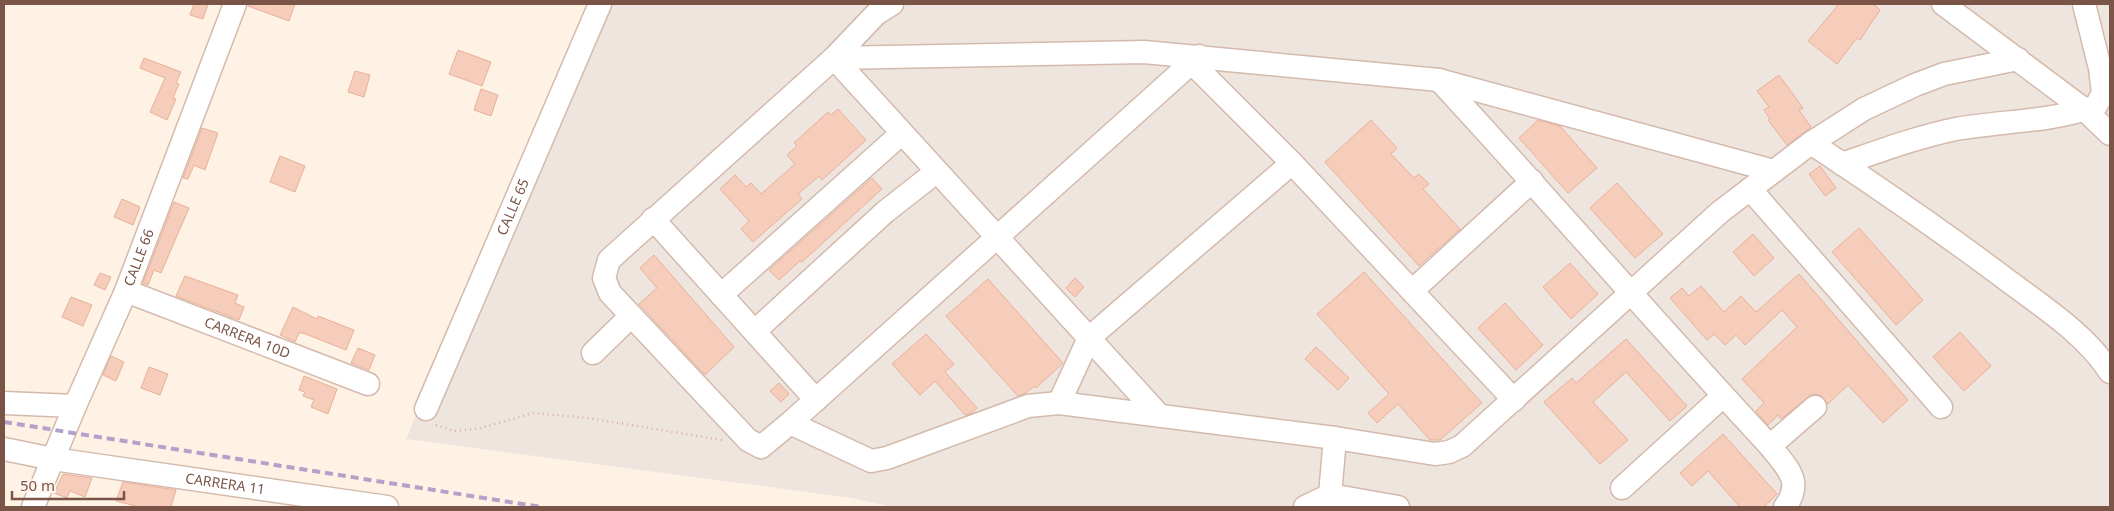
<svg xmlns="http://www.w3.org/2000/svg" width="2114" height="511" font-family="'Noto Sans',sans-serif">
	<rect width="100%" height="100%" fill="#fef2e5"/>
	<path fill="#eee5df" d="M590 4H2110V507H893L852 498 406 439Z"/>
	<path fill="#f6ccba" stroke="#eab099" d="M194 4H208L203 19 190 15Z
		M248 4H295L289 21 248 6Z
		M1839 4H1874L1880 10 1860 40 1857 38 1837 64 1808 41Z
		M458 50 491 62 482 86 449 74Z
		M144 58 181 72 176 83 179 84 173 98 176 99 167 120 150 112 165 78 140 68Z
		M355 71 370 75 364 97 348 92Z
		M1779 75 1803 108 1799 110 1811 127 1787 145 1768 120 1770 119 1764 110 1769 107 1757 91Z
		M481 89 498 95 491 116 474 110Z
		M838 109 866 140 822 180 819 176 798 194 802 199 753 242 741 229 749 221 720 189 735 175 746 187 751 183 761 194 795 164 787 155 797 146 794 143 828 112 831 115Z
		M1371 120 1397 148 1391 154 1414 178 1419 174 1429 184 1423 189 1460 229 1419 266 1325 162Z
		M1538 120 1560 126 1597 168 1568 193 1519 138Z
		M202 128 218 133 205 170 194 165 188 179 183 178Z
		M280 156 305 166 295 192 270 182Z
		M1820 166 1836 188 1825 196 1809 174Z
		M872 178 882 189 802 262 800 261 779 280 769 270Z
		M1617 183 1663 234 1635 258 1590 208Z
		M122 199 140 207 133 225 114 217Z
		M174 202 189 208 161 273 154 270 148 285 143 283Z
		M1859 228 1923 300 1896 325 1832 252Z
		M1753 234 1774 258 1754 276 1733 252Z
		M654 255 734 347 705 375 639 304 657 288 640 268Z
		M1570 263 1598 294 1571 319 1543 287Z
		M1364 272 1482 403 1440 440H1430L1398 404 1377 423 1368 413 1389 394 1317 314Z
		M100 273 111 277 105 290 94 285Z
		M1799 274 1908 400 1883 423 1848 385 1828 404 1820 395 1812 394 1781 419 1778 415 1768 425 1756 411 1764 403 1742 379 1797 327 1782 310 1745 345 1736 335 1725 345 1714 334 1707 340 1670 298 1682 288 1689 296 1701 286 1724 312 1741 296 1756 312Z
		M185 276 238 295 235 303 244 307 239 320 176 296Z
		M1075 278 1084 287 1075 297 1066 288Z
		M988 279 1063 363 1036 388 1034 386 1026 393 1018 396 946 316Z
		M71 297 92 305 83 326 62 317Z
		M1505 303 1543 345 1516 370 1478 328Z
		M293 307 317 319 318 316 354 330 346 350 303 333H299L295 342 280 335Z
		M1960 332 1991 366 1964 391 1933 357Z
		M926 334 954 364 945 372 977 408 972 413 965 415 935 381 920 395 892 364Z
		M1626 339 1687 406 1670 421 1626 372 1593 402 1628 440 1600 464 1544 402 1572 378 1576 383Z
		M1316 347 1349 378 1338 390 1305 359Z
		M358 348 375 355 369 370 351 363Z
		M111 356 124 362 116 381 103 375Z
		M149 367 168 374 160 395 141 388Z
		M304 376 337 389 328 414 311 407 314 400 303 396 305 392 299 390Z
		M779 383 789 394 781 402 770 391Z
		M1723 434 1777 494 1764 507H1740L1708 471 1692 486 1680 473Z
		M63 474 92 478 85 497 70 491 67 498 54 493Z
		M123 482 176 490 171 507H140L116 501Z"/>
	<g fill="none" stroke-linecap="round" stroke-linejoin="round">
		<defs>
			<g id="minor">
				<path d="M892 4 876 14 834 58 609 260 604 278 610 293 748 440 761 447 790 423 1199 56"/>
				<path d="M1943 4 2085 110 2110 134"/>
				<path d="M834 58 1144 52 1439 80 1774 171"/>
				<path d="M834 58 1159 415"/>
				<path d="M1191 62 1292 163 1514 400"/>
				<path d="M1439 80C1551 201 1658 326 1770 446 1787 468 1804 481 1785 507"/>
				<path d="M1811 143C1879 188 1946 234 2011 283 2046 309 2086 335 2110 372"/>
				<path d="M1842 164C1880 151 1917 137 1956 129 2002 121 2051 122 2096 106L2103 93 2100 68 2084 4"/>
				<path d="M1750 189 1941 407"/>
				<path d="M653 219 816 400"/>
				<path d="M1413 290 1532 181"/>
				<path id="s1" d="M126 291 368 384"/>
				<path d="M721 295 902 133"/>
				<path d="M755 331 885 212 936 172"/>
				<path d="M593 353 631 316"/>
				<path d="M4 403 75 406"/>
				<path d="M1059 403 1089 338 1292 163"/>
				<path id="s2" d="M426 409 600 4"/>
				<path d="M790 423 871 461 887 458 1028 406 1059 403 1335 438 1435 454 1449 452 1462 446 1720 212 1811 143 1864 109 1915 85 1944 74 2018 59"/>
				<path d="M1770 446 1815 407"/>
				<path id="s3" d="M4 449 53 459 387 507"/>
				<path d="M1622 488 1723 396"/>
				<path d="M1330 495 1335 438"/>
				<path id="s4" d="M33 507 75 406 126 291 235 4"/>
				<path d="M1305 507 1330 495 1398 507"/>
			</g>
		</defs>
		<use href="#minor" stroke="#d4baac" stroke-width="25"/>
		<path stroke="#dbaf9c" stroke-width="2.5" stroke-dasharray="1 4" stroke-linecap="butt" d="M436 425 454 431 481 428 533 413 588 418 722 440"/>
		<use href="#minor" stroke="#fff" stroke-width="22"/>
		<path stroke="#b3a1c9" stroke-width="4" stroke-dasharray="8 5" stroke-linecap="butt" d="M4 422 541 507"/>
	</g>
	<g text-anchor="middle" stroke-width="4.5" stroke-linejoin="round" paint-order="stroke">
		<g font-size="14" fill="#7a5547" stroke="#fff6ed">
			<text dy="5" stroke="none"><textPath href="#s2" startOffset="220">CALLE 65</textPath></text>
			<text dy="5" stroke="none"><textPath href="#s4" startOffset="271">CALLE 66</textPath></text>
			<text dy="5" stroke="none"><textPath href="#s1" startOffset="130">CARRERA 10D</textPath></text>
			<text dy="5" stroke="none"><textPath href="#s3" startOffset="224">CARRERA 11</textPath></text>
		</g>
	</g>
	<rect width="2114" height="511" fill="none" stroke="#7a5547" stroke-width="10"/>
	<path d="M12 491v8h112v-8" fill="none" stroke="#7a5547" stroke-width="2.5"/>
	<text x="20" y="491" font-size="15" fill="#7a5547" stroke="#fff6ed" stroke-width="4" paint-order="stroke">50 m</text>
</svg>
